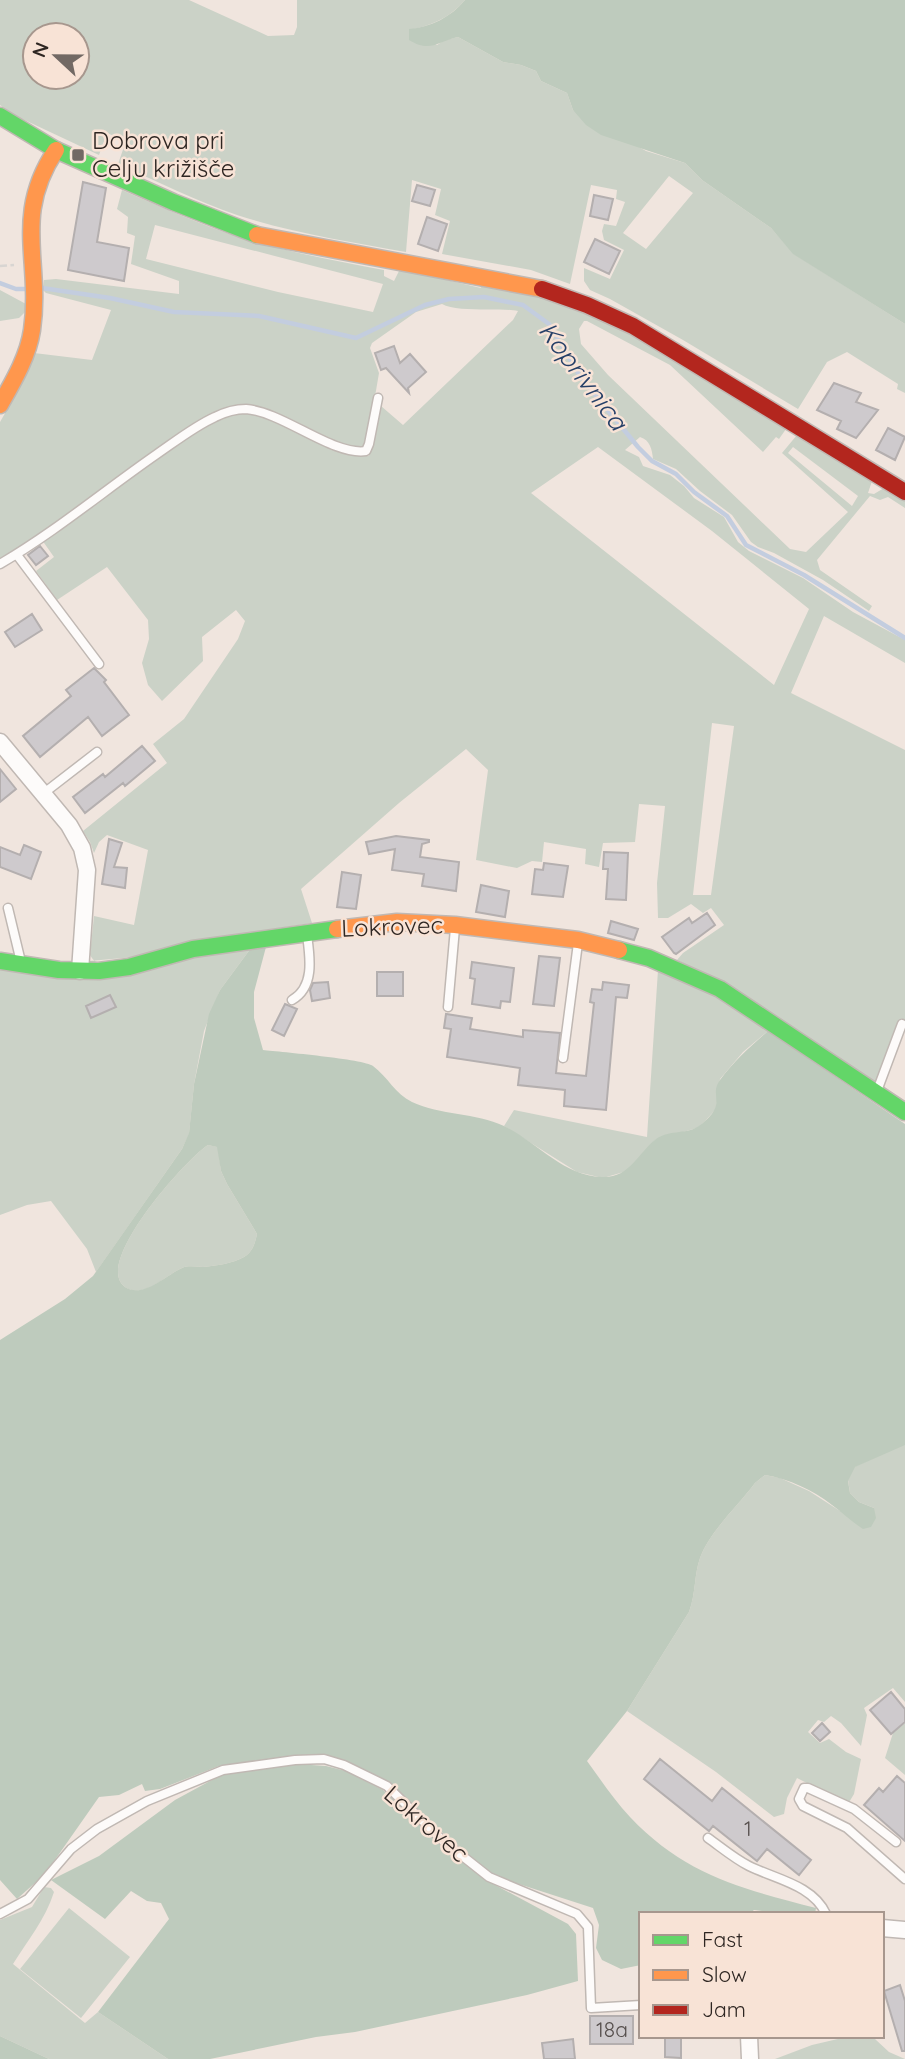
<svg xmlns="http://www.w3.org/2000/svg" width="905" height="2059" font-family="Quicksand,sans-serif">
	<rect width="100%" height="100%" fill="#f0e5de"/>
	<path fill="#cbd2c7" fill-rule="evenodd" d="M0 0H189L268 36 294 35 297 27V0H465C451 17 431 26 409 30L437 45 445 40 458 37 503 62 521 65 536 71 541 81 567 93 573 110 646 151 685 163 702 180 771 228 794 254 905 324V393L897 389 898 384 847 352 827 362 798 409 683 340 610 299 590 290 584 281V268L610 279 624 250 604 240 602 231 604 224 616 226 625 202 616 199 617 190 591 185 570 284 531 270 442 254 450 221 435 215 441 189 412 180 406 252C350 242 292 233 237 215 196 201 157 181 118 164L126 141 107 133 99 155 16 116 0 105ZM35 35H77V77H35ZM669 176 693 193 646 249 623 233Z
		M122 190C161 207 201 225 242 238 288 252 336 261 384 270V276L394 281 399 271H408L481 288 479 283C594 300 689 368 786 429L779 439 776 437 763 452 670 365 587 321H584L579 329 581 344 608 375 790 549 806 552 848 512 782 453 797 435 872 481 868 493 874 494 884 488 905 501V508L888 497 880 500 870 496 817 560 820 570 872 606 869 611 823 580 774 553 758 547 751 542 732 515 700 491 676 469 653 459C652 449 650 440 640 437L625 450 639 457 643 466 670 475 684 486 694 498 724 517 738 542 749 551 803 578 853 612 905 640V663L824 616 791 693 905 750V1025L898 1024 875 1083 756 1003 722 982 677 960 683 953 724 925 711 908 703 913 691 904 668 918H658L657 883 665 806 639 804 635 842 603 843 599 867 585 864 586 849 544 842 542 862 532 861 517 868 476 860 488 770 466 749 399 803 301 889 312 923 233 935 105 964C97 963 94 962 90 955L94 916 134 925 148 850 107 835 99 842 94 853 90 842 83 831 167 763 153 744 184 719 238 639 245 621 236 610 202 637 203 661 162 701 148 685 142 663 149 639 148 620 107 567 57 600 36 571 54 557 42 540 182 441 223 417 238 412 263 416 335 448 369 456 378 409 381 406 403 425 513 320 518 311C499 307 457 313 442 304L416 312 372 343 370 348 379 373 369 432 363 446C335 453 278 408 243 406 207 404 103 489 71 513 48 530 24 546 0 561V422L15 396 34 353 92 360 111 310 46 293 43 290 44 280 56 279 179 294V281L131 264 135 236 127 233 128 217 117 209ZM155 225 383 284 373 312 278 292 146 259ZM598 447 712 531 809 609 774 685 531 493ZM793 447 858 496 852 506 788 453ZM712 723 734 726 711 895H693Z
		M0 290 26 304V311L19 318 0 321Z
		M235 948H251L220 990 204 1031 194 1084 189 1134 182 1149 96 1272 87 1249 51 1201 27 1205 0 1215V969Z
		M658 970 704 989 768 1031 743 1052 720 1079 716 1109 705 1121 697 1128 655 1140 627 1171 603 1178 577 1172 504 1126 514 1110 647 1137Z
		M208 1145 218 1147 221 1171 227 1184 257 1234C255 1243 253 1252 244 1257 234 1263 215 1266 203 1267 196 1267 189 1265 182 1268 166 1275 143 1300 125 1287 92 1264 186 1159 208 1145Z
		M902 1445H905V1702L893 1688 864 1708 867 1715 861 1746 841 1723 831 1716 824 1722 818 1720 808 1732 820 1743 829 1739 846 1752 861 1759 854 1794 848 1804 797 1778 787 1798 784 1814 774 1817 716 1772 627 1711 689 1612C696 1593 694 1575 700 1558 710 1531 738 1506 755 1483L765 1475 780 1478 809 1491 840 1511 874 1508 859 1502 850 1493 848 1480 854 1467Z
		M905 1723V1775L885 1758 893 1733Z
		M44 1887 51 1888 54 1892C45 1920 28 1940 13 1964L85 2023 98 2012 168 2059H49L0 2036V1920L32 1907Z
		M69 1908 130 1957 81 2018 20 1969Z
		M842 2038 875 2039 889 2052 905 2059H775L812 2045Z"/>
	<path fill="#becbbd" fill-rule="evenodd" d="M465 0H905V324L793 254 771 228 702 180 685 163 601 135 586 125 573 110 567 93 541 81 536 71 521 65 503 62 458 37C437 42 430 53 409 40V29C431 27 451 17 465 0Z
		M266 947 254 992V1018L263 1050C281 1052 364 1059 373 1066 388 1077 395 1094 412 1102 440 1115 476 1113 504 1126 537 1142 563 1176 602 1177 630 1178 637 1154 656 1139 671 1129 688 1135 700 1125 729 1103 708 1097 720 1080 734 1061 751 1046 768 1031L905 1124V1445L855 1467 848 1481 850 1493 859 1502 874 1508 876 1518 871 1527 863 1529C852 1522 843 1513 832 1505 813 1490 789 1479 765 1475L755 1483C738 1506 710 1531 700 1558 694 1575 696 1593 689 1612L627 1711 587 1761C601 1780 614 1800 630 1817 685 1875 742 1889 816 1908L815 1914H784L754 1910 749 1914H641V1965L621 1969 602 1960 596 1948 599 1925 593 1908 494 1876 443 1833 388 1782 329 1756 295 1755 219 1766 160 1789 145 1791 142 1784 119 1795 99 1797 45 1874 17 1899 0 1880V1340L65 1299 93 1276 182 1149 189 1133 194 1084 209 1014 220 990 251 948ZM208 1145 217 1147 221 1171 227 1184 257 1234C255 1243 253 1252 244 1257 234 1263 215 1266 203 1267 196 1267 189 1265 182 1268 166 1275 143 1299 125 1287 92 1264 186 1159 208 1145Z
		M297 1764 326 1766 346 1771 383 1790 435 1839 486 1880 568 1924 576 1934 578 1981 527 1995 355 2032 316 2037 210 2059H168L98 2012 169 1919 161 1903 147 1901 131 1891 105 1919 51 1880 99 1856 175 1800 221 1775Z
		M0 2036 49 2059H0Z"/>
	<g fill="none" stroke-linecap="round" stroke-linejoin="round">
		<path stroke="#c3cddf" stroke-width="4.5" d="M0 283 16 289H26
			M42 288 110 298 174 312 259 316 356 338 425 305 449 299 484 297 523 305 549 324 580 376 638 447 652 461 676 474 694 492 727 516 746 545 804 575 905 638"/>
	</g>
	<path fill="#cecacd" stroke="#b4afaf" stroke-width="2" d="M83 182 106 188 97 242 129 248 124 281 68 270Z
		M417 185 435 190 430 206 412 201Z
		M594 195 613 199 608 220 590 216Z
		M427 217 447 224 438 251 418 244Z
		M595 239 620 251 609 274 584 262Z
		M394 346 400 363 410 354 426 372 408 388 409 393 386 368 381 370 375 353Z
		M834 383 861 393 856 402 878 410 856 438 837 429 841 421 817 410Z
		M888 428 905 437 895 460 876 450Z
		M40 546 48 556 36 565 28 555Z
		M32 614 42 630 15 647 5 632Z
		M94 668 106 680 104 682 129 715 102 736 88 717 40 757 23 736 71 696 66 690Z
		M142 746 155 761 125 786 123 783 85 813 73 797 103 774 105 777Z
		M0 769 16 789 0 802Z
		M396 836 429 840V842L422 844 420 857 459 862 456 891 422 886 424 874 392 870 395 849 369 854 366 842Z
		M109 839 122 843 114 867 127 868 125 888 102 884Z
		M24 845 41 852 31 879 0 867V847L20 855Z
		M604 852 628 853 626 900 606 899 608 869H603Z
		M544 863 568 866 563 897 532 894 535 869 543 870Z
		M342 872 361 875 356 909 337 907Z
		M481 885 509 891 505 917 476 912Z
		M707 913 715 925 676 954 674 953 662 937 689 918 692 923Z
		M611 921 638 929 634 940 608 933Z
		M539 956 560 958 554 1006 533 1004Z
		M472 962 514 968 510 1002 501 1001 500 1008 472 1004 475 979 470 978Z
		M377 972H403V996H377Z
		M328 982 330 998 312 1001 310 990 313 983Z
		M603 982 629 985 627 998 616 997 606 1110 564 1106 565 1090 518 1085 520 1068 447 1057 451 1029 444 1028 446 1014 472 1018 470 1029 523 1037V1030L560 1033 556 1073 586 1076 594 1003 590 1002 592 989 602 990Z
		M110 995 116 1007 91 1018 86 1006Z
		M285 1004 297 1009 284 1036 272 1030Z
		M891 1692 905 1709V1722L891 1734 870 1710Z
		M822 1723 830 1732 820 1741 812 1733Z
		M660 1759 712 1801 722 1788 811 1860 799 1875 767 1849 757 1861 713 1826 709 1831 644 1779Z
		M897 1776 905 1783V1841L864 1805 879 1788 883 1792Z
		M900 1985 905 2001V2051H902L884 1991Z
		M590 2016H633V2044H590Z
		M665 2036H681V2058L665 2057Z
		M573 2039 575 2059H544L542 2043Z"/>
	<g fill="none" stroke-linecap="round" stroke-linejoin="round">
		<defs>
			<path id="lane" d="M17 555 99 664
				M0 564C55 532 105 490 157 454 176 441 195 426 215 417 225 412 236 409 246 409 283 412 333 456 366 451L369 444 378 398
				M44 793 97 752
				M8 908 21 962
				M292 1000C315 987 310 957 307 935
				M448 1007 455 928
				M563 1058 578 943
				M877 1091 902 1024
				M708 1838C722 1848 735 1859 749 1866 775 1879 813 1885 826 1914
				M896 1842 854 1809 808 1788H804L799 1799 803 1806 847 1828 905 1879
				M0 1914 28 1899 71 1849 97 1829 147 1801 223 1770 295 1760 324 1759 344 1765 387 1786 441 1839 489 1877 577 1914 588 1927 591 2008 641 2005"/>
			<path id="street" d="M0 742 69 825 82 848 87 870 80 971
				M882 1928 905 1930
				M749 2036 750 2059"/>
			<path id="fast" d="M0 116 56 150 173 202 257 235
				M619 950 649 958 720 989 905 1112
				M0 961 59 970 99 971 129 967 193 949 337 929"/>
			<path id="slow" d="M257 235 542 289
				M0 405C13 382 28 357 32 330 42 261 12 216 56 150
				M337 929 397 922 455 925 578 940 619 950"/>
			<path id="jam" d="M542 289 587 305 633 326 905 492"/>
		</defs>
		<use href="#lane" stroke="#c0b8b3" stroke-width="11"/>
		<use href="#street" stroke="#c0b8b3" stroke-width="19"/>
		<use href="#fast" stroke="#c0b8b3" stroke-width="19"/>
		<use href="#slow" stroke="#c0b8b3" stroke-width="19"/>
		<use href="#jam" stroke="#c0b8b3" stroke-width="19"/>
		<path stroke="#d8d5d2" stroke-width="2.5" stroke-dasharray="7 3.5" stroke-linecap="butt" d="M0 266 14 265"/>
		<use href="#lane" stroke="#fdfbfa" stroke-width="8"/>
		<use href="#street" stroke="#fdfbfa" stroke-width="16"/>
		<use href="#fast" stroke="#63d668" stroke-width="16"/>
		<use href="#slow" stroke="#ff974d" stroke-width="16"/>
		<use href="#jam" stroke="#b3261e" stroke-width="16"/>
	</g>
	<rect fill="#726964" stroke="#f8e3d6" stroke-width="2.5" x="71" y="148" width="14" height="14" rx="3.5"/>
	<g text-anchor="middle" stroke-width="5" stroke-linejoin="round" paint-order="stroke">
		<g font-size="21" fill="#564f4d">
			<text x="748" y="1836">1</text>
			<text x="612" y="2037">18a</text>
		</g>
		<g font-size="24" fill="#2e2622" stroke="#f8e3d6" text-anchor="start">
			<text x="92" y="149">Dobrova pri<tspan x="92" dy="28">Celju križišče</tspan></text>
		</g>
		<g font-size="24" fill="#2e2622" stroke="#f8e3d6">
			<text transform="translate(392 927) rotate(-2)" y="8">Lokrovec</text>
			<text transform="translate(426 1824) rotate(41)" y="8">Lokrovec</text>
		</g>
		<g font-size="26" font-style="italic" fill="#274068" stroke="#f8e3d6">
			<text transform="translate(583 376) rotate(53)" y="9">Koprivnica</text>
		</g>
	</g>
	<rect x="639" y="1912" width="245" height="126" fill="#f8e3d6" stroke="#a7978e" stroke-width="2"/>
	<rect x="653" y="1935" width="35" height="10" fill="#63d668" stroke="#a7978e" stroke-width="2"/>
	<text x="702" y="1947" font-size="21" fill="#2e2622">Fast</text>
	<rect x="653" y="1970" width="35" height="10" fill="#ff974d" stroke="#a7978e" stroke-width="2"/>
	<text x="702" y="1982" font-size="21" fill="#2e2622">Slow</text>
	<rect x="653" y="2005" width="35" height="10" fill="#b3261e" stroke="#a7978e" stroke-width="2"/>
	<text x="702" y="2017" font-size="21" fill="#2e2622">Jam</text>
	<g transform="translate(56 56) rotate(292)"><circle r="33" fill="#f8e3d6" stroke="#a7978e" stroke-width="2"/>
	<path d="M0-5L12 26L0 18L-12 26Z" fill="#726964"/>
	<text y="-10" font-size="19" font-weight="bold" text-anchor="middle" fill="#2e2622">N</text>
	</g>
</svg>
